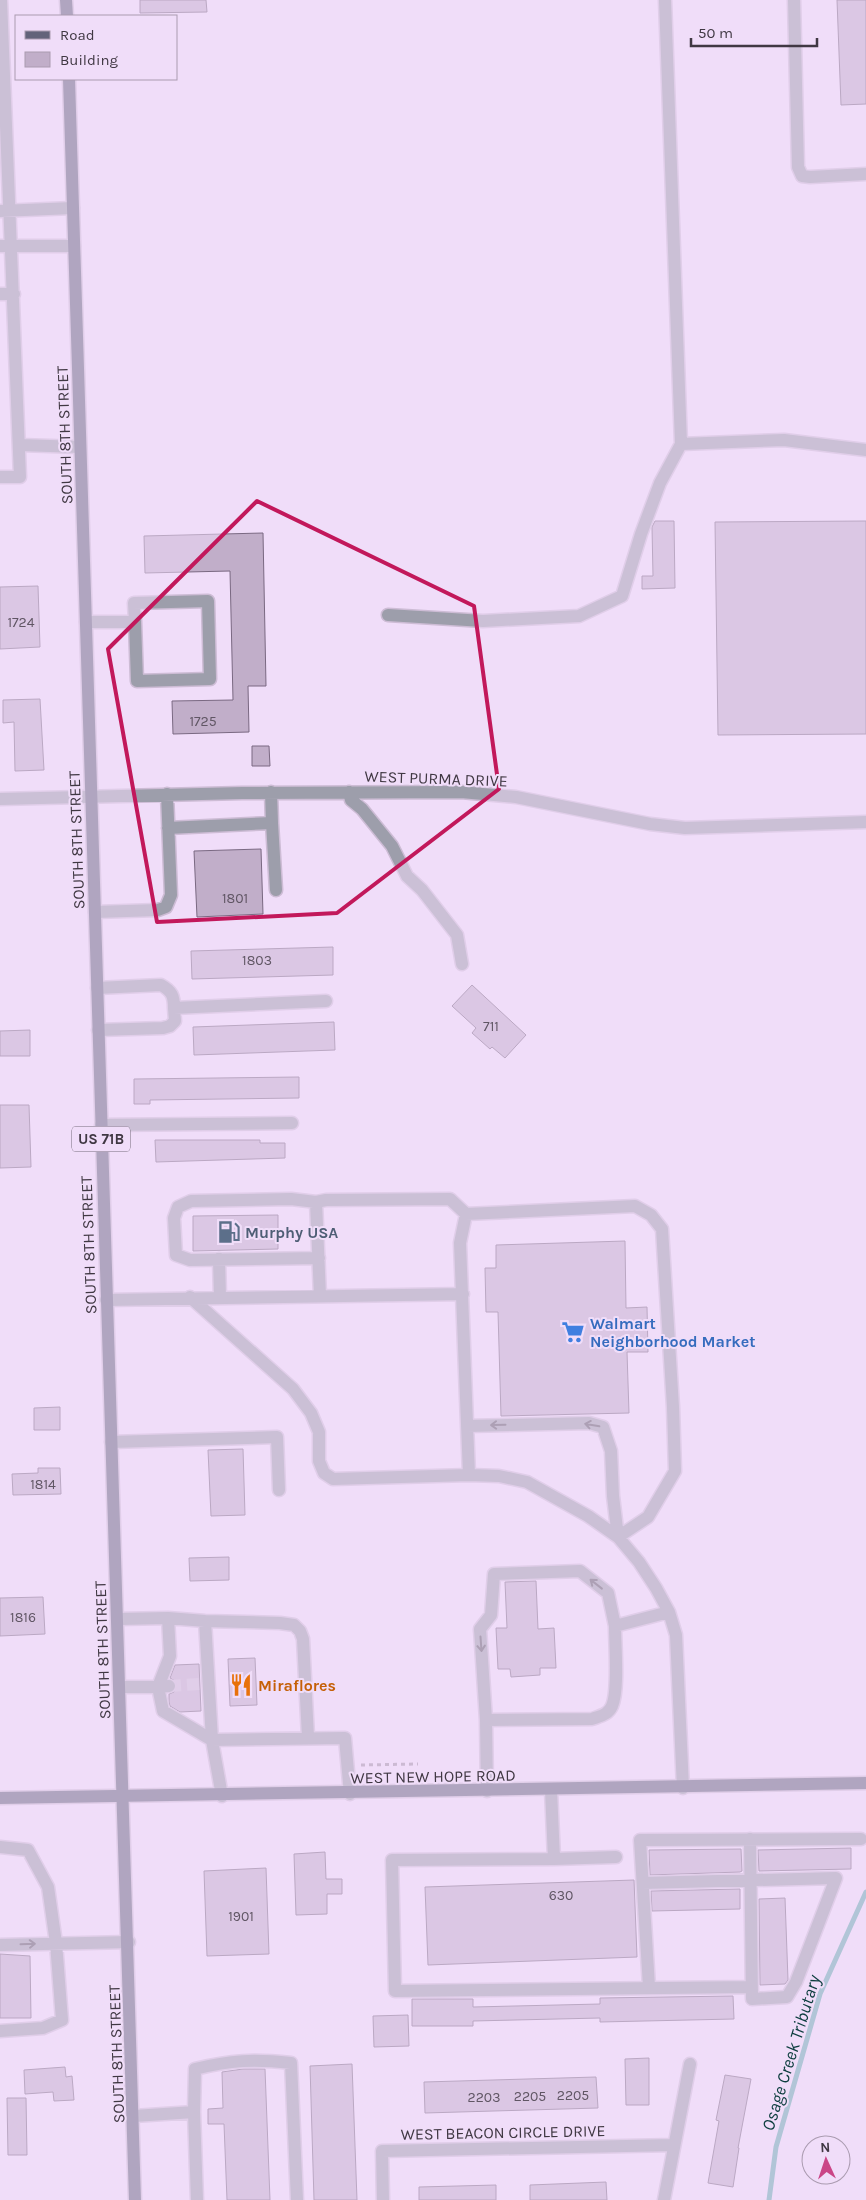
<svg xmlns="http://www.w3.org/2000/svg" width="866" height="2200" font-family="Karla,sans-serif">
	<rect width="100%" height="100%" fill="#f0ddf9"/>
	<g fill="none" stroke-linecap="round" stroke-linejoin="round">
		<path stroke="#64a8ad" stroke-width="5" d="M769 2200 776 2147 820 1994 866 1892"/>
	</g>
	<path fill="#c1aec9" stroke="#7a6982" d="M140 0H206L207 12 140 13Z
		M837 0H866V104L841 105Z
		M655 521H674L675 588 642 589V576H653L652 527Z
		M866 521V734L718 735 715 522Z
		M263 533 266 686H248L249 732 173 734 172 701 233 700 230 571 145 573 144 536Z
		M38 586 40 647 0 649V587Z
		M40 699 44 770 15 771 14 722 3 723V700Z
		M252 746H269L270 766H252Z
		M261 849 263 914 197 917 194 851Z
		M333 947V975L192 979 191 951Z
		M472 985 526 1035 505 1058 492 1047 490 1049 472 1033 476 1028 452 1006Z
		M334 1022 335 1050 194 1055 193 1027Z
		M30 1030V1056H0V1031Z
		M299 1077V1098L150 1100V1104H134V1079Z
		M0 1105H29L31 1167 0 1168Z
		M155 1140H260V1143H285V1158L156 1162Z
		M278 1215V1249L193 1251V1216Z
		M625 1241 626 1308 647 1307 648 1352H627L629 1413 501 1416 498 1312H486L485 1268H496V1245Z
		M60 1407V1430H34V1408Z
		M243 1449 245 1515 211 1516 208 1450Z
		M38 1468H60L61 1494 13 1495 12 1474 38 1473Z
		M229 1557V1580L190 1581 189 1558Z
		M536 1581 538 1629 554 1628 556 1668H540V1675L511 1677 510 1669H498L496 1628H507L505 1582Z
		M43 1597 45 1634 0 1636V1598Z
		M255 1658 257 1705 230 1706 228 1659Z
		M199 1664 201 1711 180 1712 170 1706 169 1702V1694L174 1692 177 1686 175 1681 170 1678 175 1665Z
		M851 1848V1869L759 1871 758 1850Z
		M741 1849 742 1871 740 1872 650 1875 649 1850Z
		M325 1852 326 1879H342V1894H327V1914L296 1915 294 1854Z
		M266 1868 269 1954 207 1956 204 1871Z
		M634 1880 637 1957 428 1965 425 1887Z
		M740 1889V1909L652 1911 651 1891Z
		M785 1898 788 1980 785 1984 760 1985 759 1899Z
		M0 1954 30 1956 31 2018H0Z
		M733 1996 734 2019 600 2022V2018L473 2021V2026H412V1999H473V2007L600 2004V1998Z
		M408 2015 409 2046 374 2047 373 2016Z
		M649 2058V2105H626L625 2059Z
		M352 2064 357 2200H314L310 2066Z
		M65 2067 66 2077 72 2076 74 2100 54 2101 53 2092 25 2094 24 2070Z
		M243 2069H265L270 2200H227L224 2124H208V2109L223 2108 222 2072Z
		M725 2075 751 2079 738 2148H739L733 2187 708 2183 719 2121 716 2120Z
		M596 2077 598 2108 425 2113 424 2082Z
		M7 2098H26L27 2155H8Z
		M606 2182 607 2200H530V2185Z
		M496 2185V2200H419V2187Z"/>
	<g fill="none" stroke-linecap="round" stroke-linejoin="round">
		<path stroke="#cdbcd5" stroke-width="12" stroke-dasharray="12 6" stroke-linecap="butt" d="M169 1686 200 1684"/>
		<defs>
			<path id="minor" d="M665 0 681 444
				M794 0 798 167 802 176 810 177 866 174
				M0 211 73 208
				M0 246H74
				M0 294H14
				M20 445 80 447
				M0 477H20L1 0
				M388 615 483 621 579 616 622 596 641 534 660 483 681 444 784 440 866 450
				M86 622H135L137 681 210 679 208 601 134 603 135 622
				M349 792 351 800 362 809 392 846 407 876 422 890 457 935 462 964
				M0 799 242 793 461 792 516 797 650 824 685 828 866 822
				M272 823 276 890
				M168 828 272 823 271 792
				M95 912 158 910 166 907 171 895 167 794
				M97 988 161 985C172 991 174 996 174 1008L326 1001
				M98 1030 163 1028 170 1026 175 1021 174 1008
				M101 1125 292 1123
				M316 1202 291 1199 191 1201 178 1207 174 1218 176 1255 190 1260 319 1258
				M466 1214 460 1243 469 1475
				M219 1259 220 1297
				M320 1296 316 1202 326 1200 450 1199 466 1214 635 1206 651 1215 662 1229 673 1407 675 1471 648 1517 618 1537 613 1496 611 1451 603 1427 589 1423 467 1426
				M190 1297 293 1389 311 1413 319 1432V1461L324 1473 333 1479 469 1475 499 1476 527 1482 588 1516 618 1537 639 1562 656 1588 669 1612 676 1635 683 1788
				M106 1300 463 1294
				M111 1442 277 1437 279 1490
				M168 1618 205 1621 280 1623 294 1625 300 1631 303 1639 308 1737
				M118 1619 168 1618 170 1656 158 1687H120
				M205 1621 212 1740
				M169 1686 158 1687 163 1711 212 1740
				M486 1720 480 1629 491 1615 494 1574 580 1571 608 1593 615 1626
				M551 1790 554 1859 392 1860 395 1991 751 1987
				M487 1791 486 1720 592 1719C600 1716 608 1715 612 1706 619 1690 615 1646 615 1626L669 1612
				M222 1796 212 1740 345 1738 350 1794
				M0 1847 28 1850 48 1887 56 1943 62 2020 43 2028 0 2031
				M554 1859 616 1857
				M643 1883 836 1878 796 1982 787 1997 752 1999 750 1839
				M0 1945 129 1942
				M649 1987 640 1840 861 1839
				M194 2112 195 2069C231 2060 254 2059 291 2063L297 2200
				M134 2116 194 2112 197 2200
				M383 2200 382 2151 674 2145
				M664 2200 690 2064"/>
			<path id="major" d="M66 0 67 16
				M69 79 135 2200
				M0 1798 866 1783"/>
		</defs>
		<use href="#minor" stroke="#cdbcd5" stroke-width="15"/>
		<use href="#major" stroke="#cdbcd5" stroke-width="15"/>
		<path stroke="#9f91a5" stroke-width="3" stroke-dasharray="4 4" stroke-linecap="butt" d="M361 1765 418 1764"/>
		<use href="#minor" stroke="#9d9eab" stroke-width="12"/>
		<use href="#major" stroke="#63637a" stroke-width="12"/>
	</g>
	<defs><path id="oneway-shaft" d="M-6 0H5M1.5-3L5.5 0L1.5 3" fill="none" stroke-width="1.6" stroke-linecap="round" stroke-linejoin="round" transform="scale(1.25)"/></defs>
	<g stroke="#5c5762">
		<use href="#oneway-shaft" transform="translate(498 1425) rotate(179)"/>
		<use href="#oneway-shaft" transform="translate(592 1425) rotate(-170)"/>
		<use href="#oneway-shaft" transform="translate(596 1584) rotate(-142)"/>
		<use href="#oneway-shaft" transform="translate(481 1644) rotate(86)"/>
		<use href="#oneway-shaft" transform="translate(28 1944) rotate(-2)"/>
	</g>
	<path d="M0 0H866V2200H0ZM257 501 474 606 499 789 337 913 157 922 108 649Z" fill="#f0ddf9" fill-opacity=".55" fill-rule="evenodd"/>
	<path fill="none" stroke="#c2185b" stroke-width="4" stroke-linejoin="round" d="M257 501 474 606 499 789 337 913 157 922 108 649Z"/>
	<defs>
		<symbol id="fuel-bare" viewBox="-9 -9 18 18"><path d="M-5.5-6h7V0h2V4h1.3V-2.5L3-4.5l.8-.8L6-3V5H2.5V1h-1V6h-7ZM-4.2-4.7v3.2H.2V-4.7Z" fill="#5c6f8a" stroke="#f0ddf9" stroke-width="2.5" paint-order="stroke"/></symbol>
		<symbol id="supermarket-bare" viewBox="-9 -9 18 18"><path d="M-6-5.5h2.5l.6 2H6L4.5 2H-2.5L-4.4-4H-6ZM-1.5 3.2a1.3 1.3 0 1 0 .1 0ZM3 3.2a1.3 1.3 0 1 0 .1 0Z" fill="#3f7fe0" stroke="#f0ddf9" stroke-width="2.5" paint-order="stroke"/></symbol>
		<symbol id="restaurant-bare" viewBox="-9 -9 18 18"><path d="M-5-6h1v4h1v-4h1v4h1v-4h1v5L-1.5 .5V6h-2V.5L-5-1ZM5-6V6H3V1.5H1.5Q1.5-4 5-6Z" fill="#e8710a" stroke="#f0ddf9" stroke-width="2.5" paint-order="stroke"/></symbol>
	</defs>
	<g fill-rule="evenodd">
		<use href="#fuel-bare" x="213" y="1216" width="32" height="32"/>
		<use href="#supermarket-bare" x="557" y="1316" width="32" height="32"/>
		<use href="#restaurant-bare" x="225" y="1669" width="32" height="32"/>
	</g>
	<g text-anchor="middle" stroke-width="4" stroke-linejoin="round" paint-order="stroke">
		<g font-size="14" fill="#605664">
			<text x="21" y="627">1724</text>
			<text x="203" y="726">1725</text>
			<text x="235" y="903">1801</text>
			<text x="257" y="965">1803</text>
			<text x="491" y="1031">711</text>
			<text x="43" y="1489">1814</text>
			<text x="23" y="1622">1816</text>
			<text x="561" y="1900">630</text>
			<text x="241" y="1921">1901</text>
			<text x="573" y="2100">2205</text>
			<text x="530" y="2101">2205</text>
			<text x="484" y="2102">2203</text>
		</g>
		<rect fill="#f0ddf9" stroke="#756a7a" stroke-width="1" x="72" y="1126.5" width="58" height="25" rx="4"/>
		<g font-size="15" font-weight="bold" fill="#403843">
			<text x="101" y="1144">US 71B</text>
		</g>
		<g font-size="16" fill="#403843" stroke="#f0ddf9">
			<text transform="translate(64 435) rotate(-92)" y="6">SOUTH 8TH STREET</text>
			<text transform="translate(436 778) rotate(2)" y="6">WEST PURMA DRIVE</text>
			<text transform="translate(76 840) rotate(-92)" y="6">SOUTH 8TH STREET</text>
			<text transform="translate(88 1245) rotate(-92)" y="6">SOUTH 8TH STREET</text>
			<text transform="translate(102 1650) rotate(-92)" y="6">SOUTH 8TH STREET</text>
			<text transform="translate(433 1776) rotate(-1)" y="6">WEST NEW HOPE ROAD</text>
			<text transform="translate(116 2054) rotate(-92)" y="6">SOUTH 8TH STREET</text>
			<text transform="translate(503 2132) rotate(-1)" y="6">WEST BEACON CIRCLE DRIVE</text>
		</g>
		<g font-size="16" font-weight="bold" fill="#4e5e75" stroke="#f0ddf9" text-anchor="start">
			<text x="245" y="1238">Murphy USA</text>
		</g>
		<g font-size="16" font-weight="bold" fill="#366cbe" stroke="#f0ddf9" text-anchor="start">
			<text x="590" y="1329">Walmart<tspan x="590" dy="18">Neighborhood Market</tspan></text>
		</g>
		<g font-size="16" font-weight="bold" fill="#c56008" stroke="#f0ddf9" text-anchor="start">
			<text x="258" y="1691">Miraflores</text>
		</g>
		<g font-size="18" font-style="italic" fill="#0c3d3e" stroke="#f0ddf9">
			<text transform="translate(791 2053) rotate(-73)" y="6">Osage Creek Tributary</text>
		</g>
	</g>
	<rect x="15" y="15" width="162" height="65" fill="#f0ddf9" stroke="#aa9bb0"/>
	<rect x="25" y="31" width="25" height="8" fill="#63637a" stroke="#aa9bb0"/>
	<text x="60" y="40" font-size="15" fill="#403843">Road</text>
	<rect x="25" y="52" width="25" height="15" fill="#c1aec9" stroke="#aa9bb0"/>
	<text x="60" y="65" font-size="15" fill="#403843">Building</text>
	<g transform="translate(826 2160) rotate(357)"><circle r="24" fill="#f0ddf9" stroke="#aa9bb0"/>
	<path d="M0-4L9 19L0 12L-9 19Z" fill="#ca4587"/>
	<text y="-8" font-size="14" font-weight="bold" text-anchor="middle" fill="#403843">N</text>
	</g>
	<path d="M691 38v8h126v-8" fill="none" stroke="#403843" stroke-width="2.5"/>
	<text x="698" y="38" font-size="15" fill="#403843" stroke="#f0ddf9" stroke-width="4" paint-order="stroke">50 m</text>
</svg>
